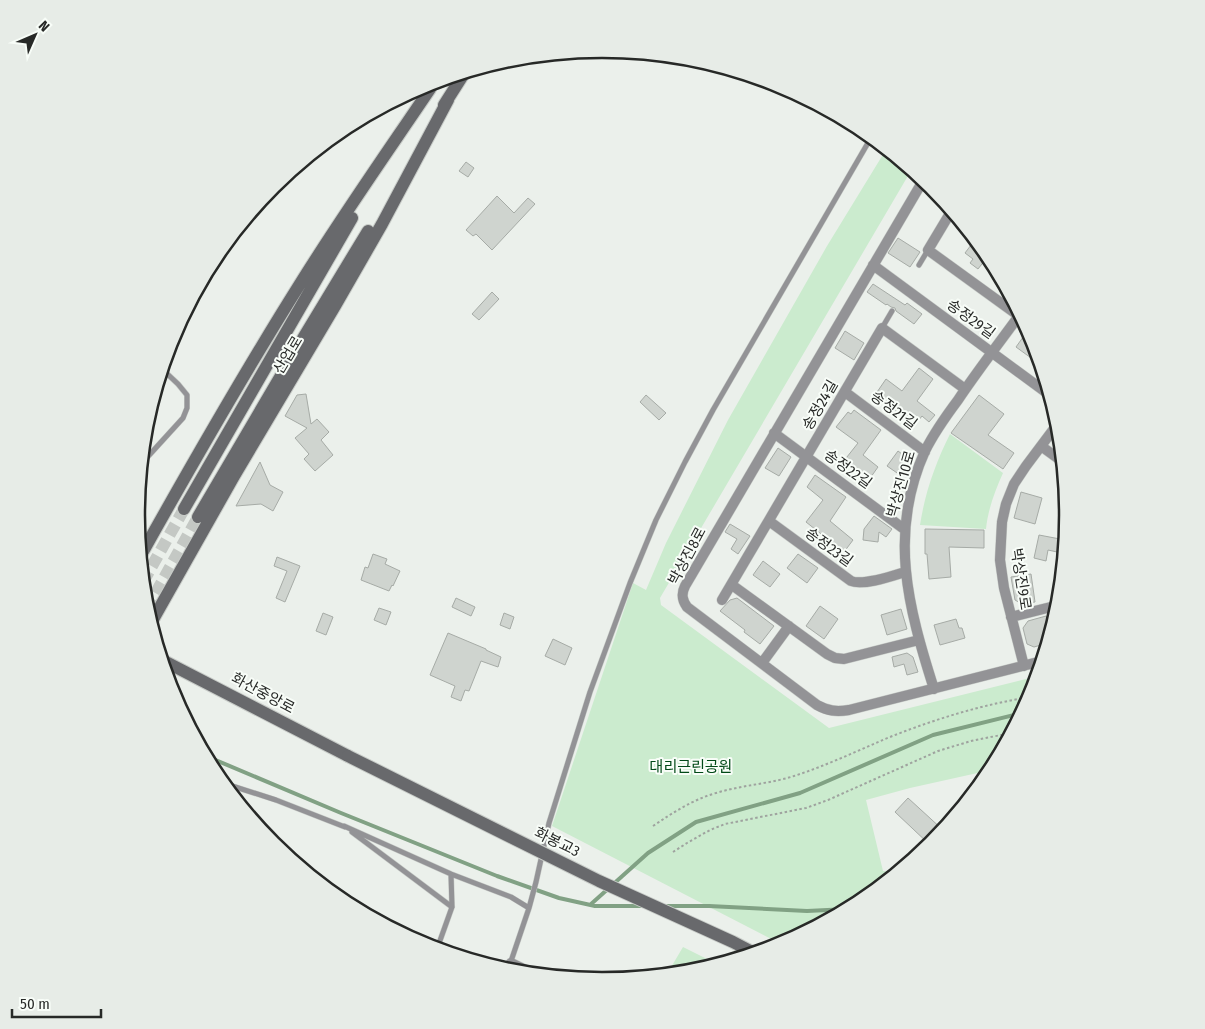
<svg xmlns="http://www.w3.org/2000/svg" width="1205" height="1029" font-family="'Fira Sans Condensed','Noto Sans KR',sans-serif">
	<rect width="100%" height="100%" fill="#ebf0eb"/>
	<path fill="#cbebce" d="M887 148 912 169 660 598 661 605 829 728 1038 676 1033 693 991 770 910 788 866 800 883 871 898 872 861 902 781 944 552 826 633 583 646 590 666 543 728 420 827 246Z
		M950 434 1003 473C995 491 988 509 986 529L920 525C925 493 935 464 950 434Z
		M683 947 717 964 693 971 667 974Z"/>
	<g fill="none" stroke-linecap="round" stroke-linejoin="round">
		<path stroke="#81a184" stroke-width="4" d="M206 756 341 813 497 876 559 898 595 906H643
			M590 905 648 853 696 822 800 793 933 735 1022 713
			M665 906H709L807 911 848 909"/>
	</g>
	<path fill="#cfd4cf" stroke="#a6aba6" d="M466 162 474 168 468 177 459 171Z
		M497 196 514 213 528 198 535 204 492 250 476 234 473 236 466 230Z
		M898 238 920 252 910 267 888 253Z
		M974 241 983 247 989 255 978 269 970 263 973 259 965 253Z
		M873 284 905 305 907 303 922 314 914 324 896 311 895 308 891 307 887 304 886 305 867 292Z
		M492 292 499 299 479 320 472 314Z
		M845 331 864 343 854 360 835 348Z
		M1026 333 1033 338 1042 366 1016 347Z
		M919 368 933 379 917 401 935 415 929 422 922 416 915 425 891 408V407L875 395 886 379 902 391Z
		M306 394 311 424 317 419 329 432 321 440 333 455 315 471 304 459 309 454 295 438 307 428 285 416 297 395Z
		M646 395 666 413 659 420 640 402Z
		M979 395 1004 414 988 435 1014 453 1003 469 951 433Z
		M854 410 881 430 863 455 878 467 868 481 843 462 858 443 836 427 848 412 851 414Z
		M778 448 791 457 779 476 765 468Z
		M905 450 912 456 908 462 911 464 905 472 903 471 900 475 887 466 898 451 902 454Z
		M260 462 270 485 283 492 273 511 261 504 236 506Z
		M815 475 846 497 830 521 853 540 844 552 806 522 823 500 807 487Z
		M1021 492 1042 498 1035 524 1014 518Z
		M874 516 892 529 886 537 879 532 878 542 863 540 864 529Z
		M730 524 750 536 738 554 731 549 737 539 725 532Z
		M925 529 984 530V548L949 547 951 577 929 579 927 554H925Z
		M1039 535 1060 539 1057 552 1048 550 1046 561 1034 558Z
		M373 554 387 559 385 564 400 571 393 586 392 585 389 591 361 580 365 567 368 568Z
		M798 554 818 568 807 583 787 568Z
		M277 557 300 566 285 602 276 598 287 571 274 566Z
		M763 561 780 574 770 587 753 575Z
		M1031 574 1035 602 1022 604 1015 600 1011 577Z
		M456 598 475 607 471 616 452 607Z
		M737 598 774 626 760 644 744 632 745 630 720 611 730 600Z
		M820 606 838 619 824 639 806 626Z
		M379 608 391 612 386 625 374 620Z
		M901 609 907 629 887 635 881 615Z
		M323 613 333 617 326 635 316 631Z
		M504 613 514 617 510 629 500 625Z
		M1046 616 1051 633 1048 643 1034 647 1027 644 1023 628 1028 621Z
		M956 619 959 628H962L965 638 940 645 934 625Z
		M448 633 486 649V650L501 657 498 667 481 661 469 691 465 690 461 701 451 697 455 686 430 675Z
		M553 639 572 648 565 665 545 656Z
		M907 653 913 657 918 672 907 675 904 664 894 667 892 657Z
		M908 798 943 830 930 845 895 812Z"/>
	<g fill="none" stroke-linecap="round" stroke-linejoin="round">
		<path stroke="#c4c8c4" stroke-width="12" stroke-dasharray="12 6" stroke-linecap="butt" d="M143 582 184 509
			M147 609 198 517"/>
		<defs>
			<path id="service" d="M919 265 928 250
				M882 328 892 311
				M142 463 183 418 187 408V395L178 384 162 369
				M223 783 276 800 345 827
				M344 826 451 874 511 897 529 908 508 970
				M352 832 452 907
				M529 908 536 882 549 823 590 692 630 583 656 520 685 462 713 410 872 136
				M437 949 452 907 451 874"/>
			<path id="minor" d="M924 179 685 586C681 594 682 600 687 607L817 705C828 711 836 712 849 710L1042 661
				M952 210 928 250 1019 316
				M873 265 1051 396
				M845 392 925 452
				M774 433 904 529
				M1041 446 1063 462
				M769 521 851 581C863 586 892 576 905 572
				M732 585 827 654 835 658 844 659 919 640
				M722 600 882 328 965 389
				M1011 617 1059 605
				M762 663 789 626
				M1024 666 1004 588 1000 560 1002 522 1006 504 1014 484 1026 466 1059 422
				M934 689C908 607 888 533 925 451 934 433 946 416 958 400 978 370 1000 342 1021 313
				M511 963 532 973"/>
			<path id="secondary" d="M444 105 465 72
				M184 509 352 218
				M198 517 299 345 368 231
				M141 555C192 464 244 373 300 284 341 218 386 154 430 89
				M151 623 234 476 335 306 382 224 448 100
				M162 660 348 756"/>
		</defs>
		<use href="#service" stroke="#c8ccc8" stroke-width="6"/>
		<use href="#minor" stroke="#c8ccc8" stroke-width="11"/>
		<use href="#secondary" stroke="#c8ccc8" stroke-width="14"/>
		<path stroke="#9fa39f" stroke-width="2" stroke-dasharray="2.5 2.5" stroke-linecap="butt" d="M653 826C674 812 692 800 716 793 742 785 769 784 794 776 825 766 855 752 885 739 932 720 980 705 1030 697
			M673 852 687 843 710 830 725 824 806 808 828 800 938 751 971 741 1011 733"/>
		<use href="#service" stroke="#939396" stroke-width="5"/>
		<use href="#minor" stroke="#939396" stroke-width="10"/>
		<use href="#secondary" stroke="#68696c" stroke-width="12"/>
		<defs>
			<path id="secondary-bridge" d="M348 756 599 881 733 942 754 953"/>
		</defs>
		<use href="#secondary-bridge" stroke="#c8ccc8" stroke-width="14" stroke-linecap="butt"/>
		<use href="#secondary-bridge" stroke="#68696c" stroke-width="12"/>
	</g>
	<g text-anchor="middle" stroke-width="4" stroke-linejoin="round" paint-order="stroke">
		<g font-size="15" fill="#272927" stroke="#f8fdf8">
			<text transform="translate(971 319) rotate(36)" y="5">송정29길</text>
			<text transform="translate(288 355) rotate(-59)" y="5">산업로</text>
			<text transform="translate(820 405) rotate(-60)" y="5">송정24길</text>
			<text transform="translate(894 410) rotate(37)" y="5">송정21길</text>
			<text transform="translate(848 469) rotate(36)" y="5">송정22길</text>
			<text transform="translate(901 484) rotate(-74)" y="5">박상진10로</text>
			<text transform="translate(829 547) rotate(36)" y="5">송정23길</text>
			<text transform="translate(687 556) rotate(-62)" y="5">박상진8로</text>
			<text transform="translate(1021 579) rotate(81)" y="5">박상진9로</text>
			<text transform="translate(263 693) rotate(28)" y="5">화산중앙로</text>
			<text transform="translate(557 842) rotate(26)" y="5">화봉교3</text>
		</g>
		<g font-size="15" fill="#014917" stroke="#f8fdf8">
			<text x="691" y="772">대리근린공원</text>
		</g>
	</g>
	<path d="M0 0H1205V1029H0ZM145 515a457 457 0 1 1 914 0a457 457 0 1 1-914 0Z" fill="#e7ece7" fill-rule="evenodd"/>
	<path fill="none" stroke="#272927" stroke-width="2.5" d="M145 515a457 457 0 1 1 914 0a457 457 0 1 1-914 0Z"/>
	<g transform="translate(35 35) rotate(45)" stroke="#f8fdf8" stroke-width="4" paint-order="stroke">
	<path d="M0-4L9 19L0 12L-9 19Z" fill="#272927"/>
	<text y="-8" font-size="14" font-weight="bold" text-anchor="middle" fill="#272927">N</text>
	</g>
	<path d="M12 1009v8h89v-8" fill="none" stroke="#272927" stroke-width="2.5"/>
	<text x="20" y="1009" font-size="15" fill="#272927" stroke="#f8fdf8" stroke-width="4" paint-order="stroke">50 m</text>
</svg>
